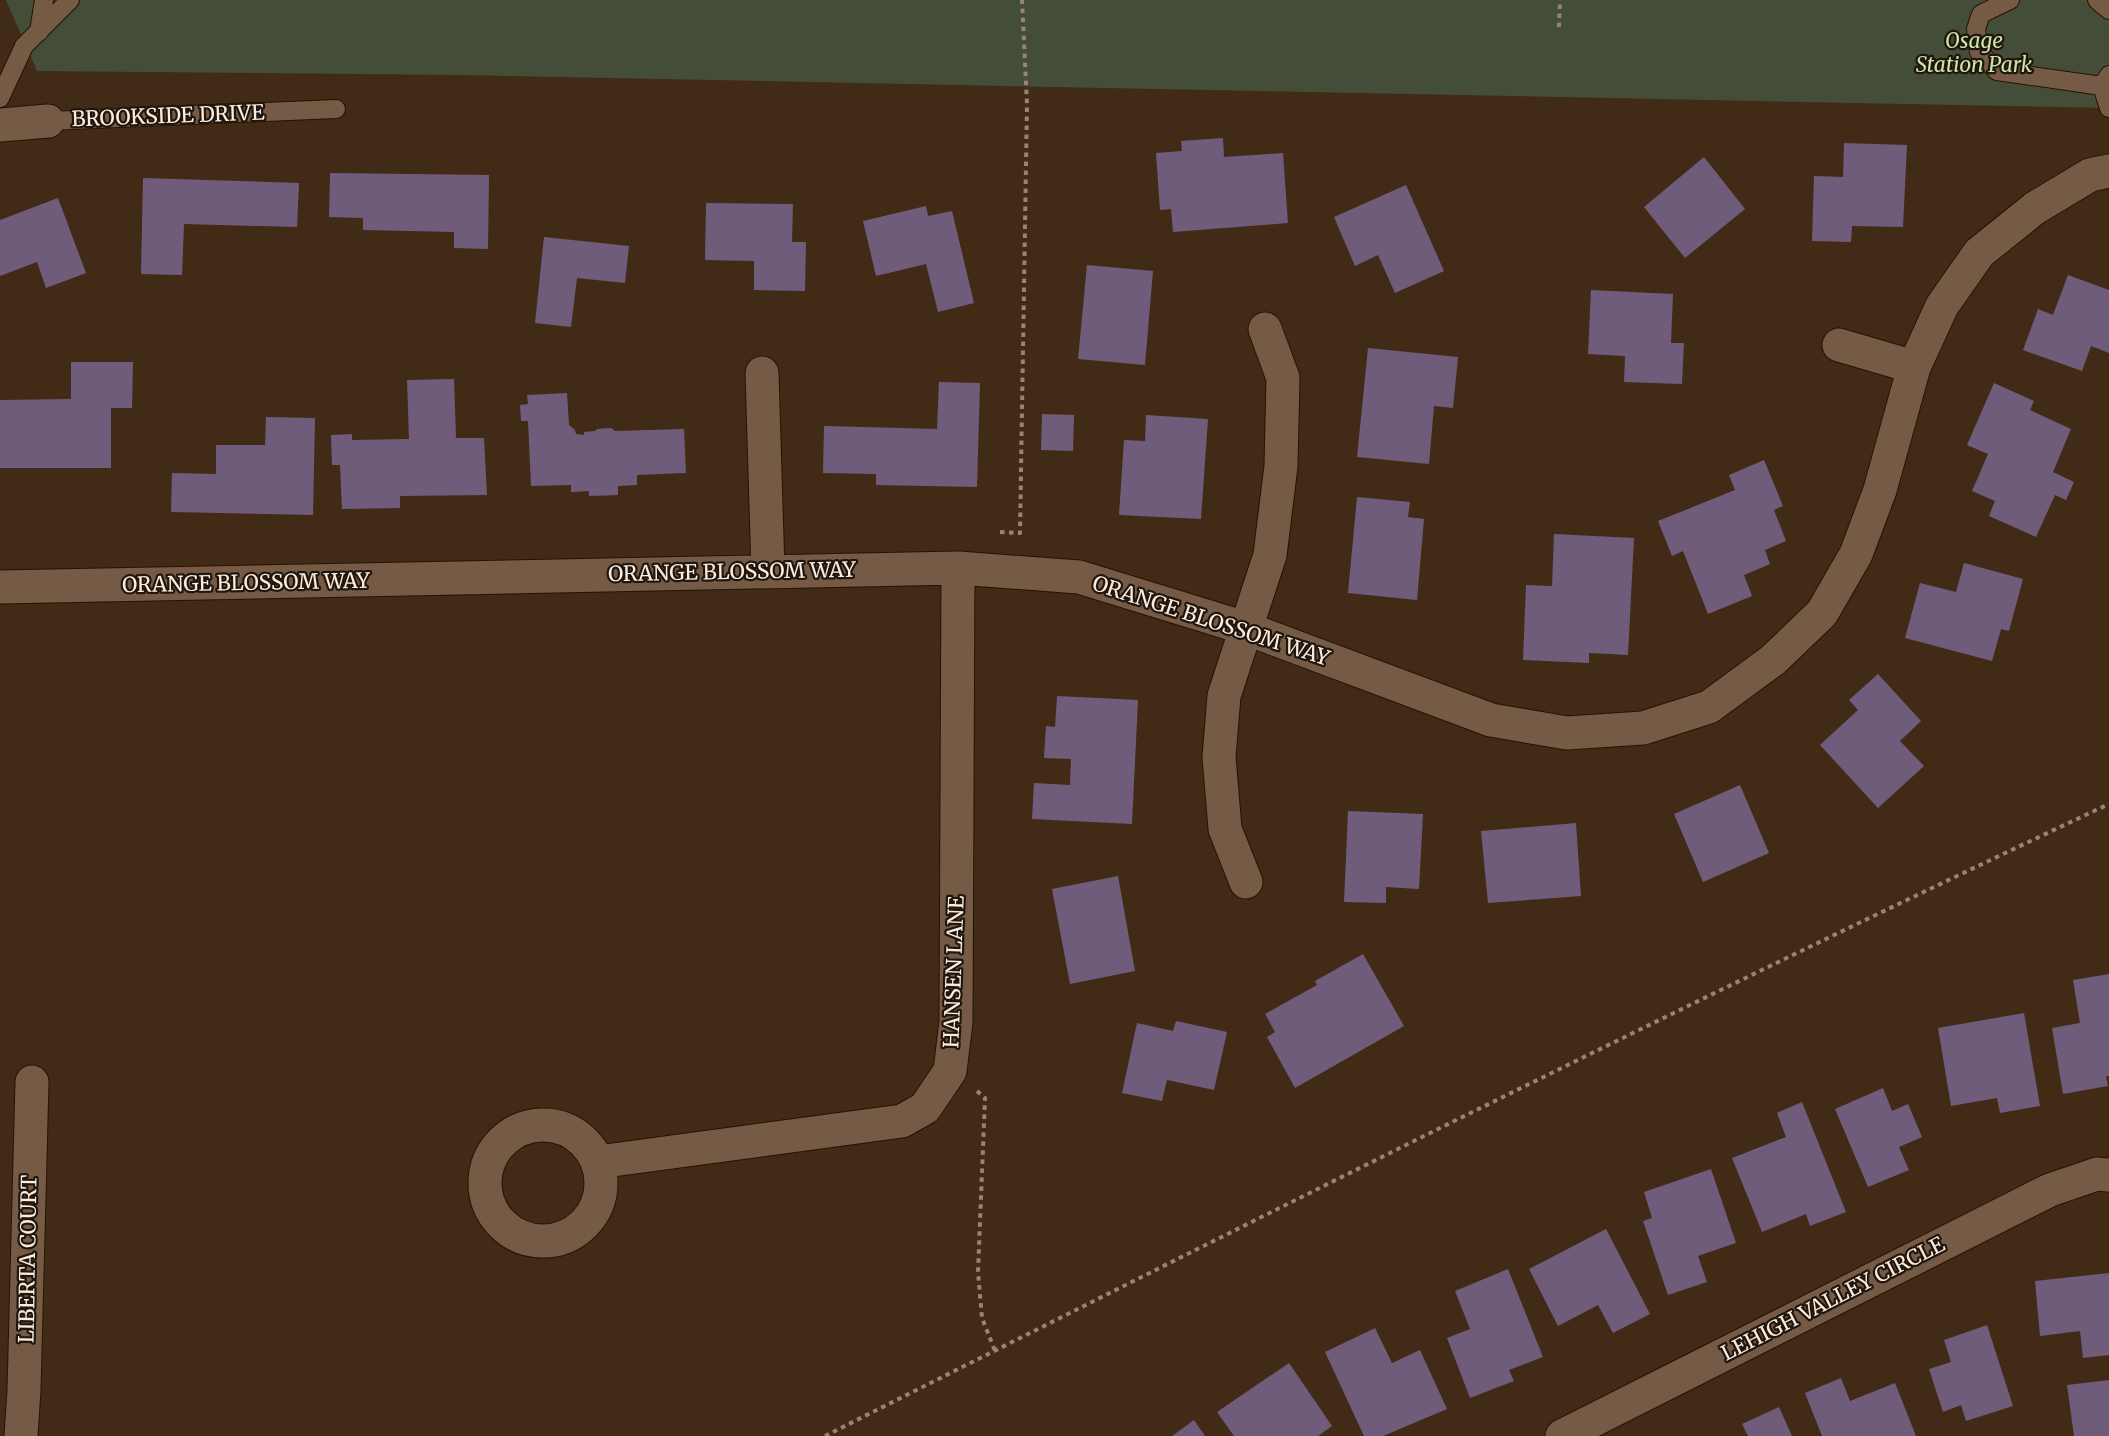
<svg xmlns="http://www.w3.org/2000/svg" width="2109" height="1436" font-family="Merriweather,serif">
	<rect width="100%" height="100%" fill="#422b16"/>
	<path fill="#434d38" d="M6 0H2109V108L458 75 37 71Z"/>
	<path fill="#6f5c7b" d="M1223 138 1224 157 1283 153 1288 223 1173 232 1171 209 1160 210 1156 153 1182 151 1181 141Z
		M1844 143 1907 145 1903 227 1852 226 1851 242 1812 241 1814 176 1843 177Z
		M1704 157 1745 209 1685 258 1644 207Z
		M330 173 489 175 488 249 454 248V232L363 230V218L329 217Z
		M143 178 299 183 297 227 184 224 182 275 141 274Z
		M1406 185 1444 271 1395 293 1378 255 1355 266 1334 217Z
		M58 198 86 273 46 288 37 262 0 276V220Z
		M706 203 793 204 792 242H806L805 291 754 290V261L705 260Z
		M926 206 928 216 952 211 974 303 938 312 926 264 876 276 863 221Z
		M544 237 629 246 625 283 577 278 571 327 535 323Z
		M1087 265 1153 271 1145 365 1078 359Z
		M2068 275 2109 290V353L2091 346 2082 371 2023 350 2038 309 2053 315Z
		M1591 290 1673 294 1671 343H1684L1682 384 1624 382 1625 356 1588 354Z
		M1368 348 1458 357 1453 408 1434 406 1429 464 1357 457Z
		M71 362H133L132 408H111V468H0V400L71 399Z
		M454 379 456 438H484L487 495 400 496V508L342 509 340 465H332L331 435 352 434V440L409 439 407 380Z
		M939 382 980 383 977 487 876 485V474L823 473 824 426 937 429Z
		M1994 383 2034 401 2030 410 2071 429 2053 472 2074 482 2066 500 2055 495 2036 537 1989 516 1995 501 1972 491 1988 454 1967 445Z
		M567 393 569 425 575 430 576 434 584 435V432L595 431 597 429 611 428 615 431 684 429 686 473 637 475V485L618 486V495L589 496V491L571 492V485L531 486 528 421H521L520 405 528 404 527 395Z
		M1042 414 1074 415 1073 451 1041 450Z
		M1146 415 1208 419 1201 519 1119 515 1124 440 1145 441Z
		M266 417 315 418 313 515 171 512 172 473 216 474V445H265Z
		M1764 460 1783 506 1774 510 1786 541 1765 550 1770 564 1744 575 1752 596 1708 614 1683 551 1672 556 1658 521 1735 490 1729 475Z
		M1357 497 1410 502 1408 517 1424 519 1417 600 1348 593Z
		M1554 534 1634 538 1628 655 1589 653V663L1523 660 1526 585 1552 586Z
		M1964 563 2023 579 2009 631 2001 629 1992 661 1905 638 1920 583 1956 592Z
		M1878 674 1921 721 1900 741 1924 766 1878 808 1820 745 1858 710 1849 700Z
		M1057 696 1138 700 1132 824 1032 819 1034 783 1070 785 1071 759 1044 758 1046 726 1055 727Z
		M1740 785 1769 853 1703 882 1674 814Z
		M1348 811 1423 814 1419 889 1386 887V903L1344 902Z
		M1576 823 1581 896 1488 903 1481 831Z
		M1118 876 1135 971 1070 984 1052 889Z
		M1363 954 1404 1026 1295 1088 1267 1037 1275 1032 1265 1014 1317 985 1315 981Z
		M2109 974V1076H2106L2108 1086 2063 1094 2052 1028 2080 1023 2073 980Z
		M2024 1013 2040 1106 2000 1113 1997 1098 1951 1106 1938 1028Z
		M1176 1021 1227 1032 1214 1090 1167 1080 1162 1101 1122 1093 1137 1023 1173 1031Z
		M1883 1088 1892 1111 1908 1104 1922 1137 1899 1147 1909 1170 1868 1187 1835 1109Z
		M1802 1102 1846 1212 1810 1226 1806 1214 1762 1232 1732 1158 1786 1137 1777 1113Z
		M1711 1169 1736 1243 1698 1256 1707 1282 1668 1295 1643 1221 1652 1218 1644 1192Z
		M1606 1229 1650 1314 1613 1333 1598 1305 1558 1326 1529 1269Z
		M1508 1269 1543 1357 1509 1370 1514 1381 1470 1398 1447 1338 1470 1329 1455 1291Z
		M2109 1273V1355L2083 1358 2080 1331 2040 1336 2035 1281Z
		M1987 1325 2013 1406 1966 1421 1961 1405 1943 1412 1929 1369 1951 1362 1944 1340Z
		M1375 1328 1392 1363 1420 1350 1447 1409 1383 1436H1364L1325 1352Z
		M1289 1363 1332 1426 1318 1436H1234L1217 1412Z
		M1841 1378 1850 1401 1895 1383 1916 1436H1822L1805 1393Z
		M2109 1380V1436H2074L2067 1385Z
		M1779 1407 1792 1436H1748L1742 1424Z
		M1194 1420 1205 1436H1172Z"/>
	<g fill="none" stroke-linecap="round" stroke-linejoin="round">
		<defs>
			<path id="lane" d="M2010 0 1981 14 1976 29 1979 52 1997 71 2102 86
				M2097 0 2109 10
				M39 32 44 0
				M2109 75 2102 86 2109 108
				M0 98 24 46 70 0
				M48 121 336 109"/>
			<path id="street" d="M0 125 48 121
				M1839 345 1914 367
				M762 373 768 571
				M0 587 958 568 1079 577 1245 628 1491 720 1567 733 1643 728 1709 707 1773 660 1822 613 1856 554 1880 490 1914 367 1942 306 1979 253 2035 208 2090 175 2109 171
				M1246 882 1225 829 1219 757 1224 696 1270 555 1281 466 1283 378 1265 329
				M485 1183a58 58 0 1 1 116 0a58 58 0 1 1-116 0Z
				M598 1162 902 1121 925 1108 950 1071 956 1022 958 568
				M21 1436 24 1390 32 1082
				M1562 1436 2050 1190 2097 1174 2109 1175"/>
		</defs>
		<use href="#lane" stroke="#271300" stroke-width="20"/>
		<use href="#street" stroke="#271300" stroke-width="35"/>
		<path stroke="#988473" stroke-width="4" stroke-dasharray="4.5 4.5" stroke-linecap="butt" d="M1559 27 1560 0
			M1000 532 1020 533 1027 104 1022 0
			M977 1091 985 1098 978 1272 982 1318 995 1351
			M825 1436C1251 1222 1677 1007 2109 804"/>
		<use href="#lane" stroke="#755b45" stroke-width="18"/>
		<use href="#street" stroke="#755b45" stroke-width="33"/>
	</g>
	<g text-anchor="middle" stroke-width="4.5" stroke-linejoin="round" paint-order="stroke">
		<g font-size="21" font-style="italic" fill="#cbe6ab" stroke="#20160d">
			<text x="1974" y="48">Osage<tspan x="1974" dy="24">Station Park</tspan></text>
		</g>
		<g font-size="21" fill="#fbecdf" stroke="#20160d">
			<text transform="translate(168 116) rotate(-2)" y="7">BROOKSIDE DRIVE</text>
			<text transform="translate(732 572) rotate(-1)" y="7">ORANGE BLOSSOM WAY</text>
			<text transform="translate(246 583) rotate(-1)" y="7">ORANGE BLOSSOM WAY</text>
			<text transform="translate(1211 621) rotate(18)" y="7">ORANGE BLOSSOM WAY</text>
			<text transform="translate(954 972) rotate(-88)" y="7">HANSEN LANE</text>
			<text transform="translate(28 1259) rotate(-89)" y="7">LIBERTA COURT</text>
			<text transform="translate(1833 1299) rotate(-27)" y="7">LEHIGH VALLEY CIRCLE</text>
		</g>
	</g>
</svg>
